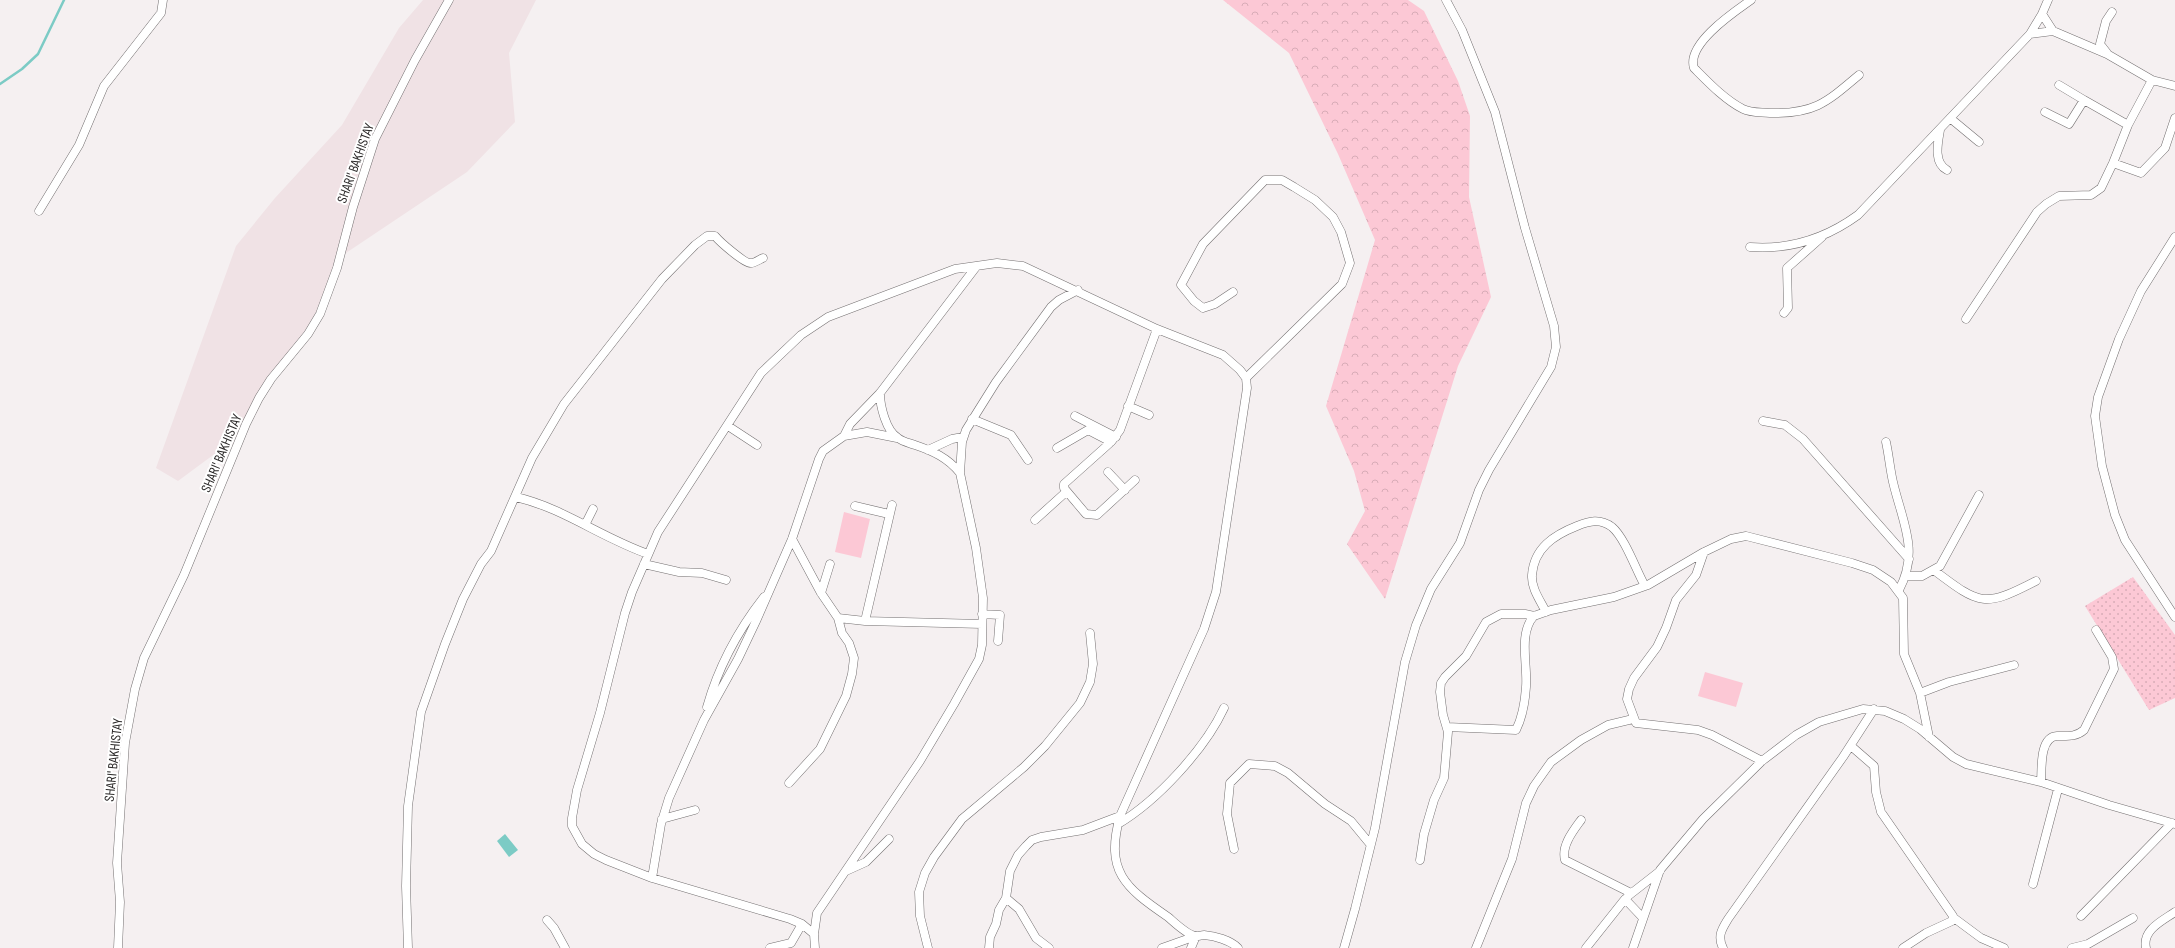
<svg xmlns="http://www.w3.org/2000/svg" width="2175" height="948" font-family="'Sofia Sans Condensed',sans-serif">
	<defs>
		<pattern id="forest-crowns" width="20" height="18" patternUnits="userSpaceOnUse"><rect width="20" height="18" fill="#fcc8d5"/><path d="M2 6a3 3 0 1 1 6 0M12 15a3 3 0 1 1 6 0" fill="none" stroke="#d8acb7"/></pattern>
		<pattern id="park-dots" width="8" height="8" patternUnits="userSpaceOnUse"><rect width="8" height="8" fill="#fcc8d5"/><path d="M2 2h.1M6 6h.1" fill="none" stroke="#d8acb7" stroke-width="1.8" stroke-linecap="round"/></pattern>
	</defs>
	<rect width="100%" height="100%" fill="#f5f0f1"/>
	<path fill="#f0e2e5" d="M423 0H536L509 53 515 122 467 172 337 259 315 317 278 367 228 444 178 481 156 468 236 246 275 198 342 125 399 28Z"/>
	<path fill="#fcc8d5" d="M844 512 870 519 861 558 835 552Z
		M1705 672 1743 683 1736 707 1698 696Z"/>
	<path fill="url(#forest-crowns)" d="M1223 0H1408L1424 11 1458 81 1470 116 1469 197 1491 297 1458 366 1385 599 1347 544 1365 511 1354 471 1326 406 1375 240 1338 154 1289 53Z"/>
	<path fill="url(#park-dots)" d="M2133 577 2175 635V698L2149 710 2085 606Z"/>
	<path fill="#7ccbc5" d="M505 834 518 850 509 857 497 841Z"/>
	<g fill="none" stroke-linecap="round" stroke-linejoin="round">
		<path stroke="#7ccbc5" stroke-width="2.5" d="M0 84 22 69 38 54 64 0"/>
		<defs>
			<path id="minor" d="M1751 0C1734 12 1686 44 1694 68 1708 82 1725 100 1743 109 1751 113 1761 112 1770 113 1815 114 1827 102 1859 75
				M2053 31 2107 54 2152 80 2175 86
				M2030 34 2042 14
				M2107 53 2100 44 2106 21 2112 12
				M2059 85 2084 100
				M2045 112 2069 124 2084 100 2128 125
				M1950 118 1979 142
				M1940 130C1938 142 1933 163 1947 170
				M2113 163 2141 173 2165 148 2175 118
				M39 211 79 145 104 86 161 13 163 0
				M2175 237 2141 291 2119 339 2098 397 2095 416 2102 466 2115 515 2125 540 2175 617
				M1750 247C1790 250 1825 239 1858 215L2030 34 2053 31 2042 14 2048 0
				M1233 292 1215 304 1203 308 1194 301 1181 285 1203 244 1265 180H1282L1294 187 1315 200 1333 217 1341 232 1350 263 1342 284 1246 378
				M1784 313 1788 308 1787 268 1822 237
				M1966 319 2037 212 2046 204 2059 196 2091 195 2101 188 2113 163 2128 125 2152 80
				M880 393C880 406 886 431 898 438 903 442 910 443 915 445 933 451 948 458 960 473
				M1128 406 1149 415
				M1075 416 1116 437
				M972 419 1011 435 1028 460
				M1763 421 1785 425 1803 439 1909 559
				M728 426 757 445
				M844 436 867 432 897 438
				M1886 442C1889 456 1890 469 1893 482 1902 521 1920 551 1899 590
				M1057 448 1088 430 1111 442
				M928 450 952 439 963 437
				M1108 472 1125 490
				M1135 480 1097 515 1086 514 1064 488V484L1111 442 1120 430 1157 329
				M516 497C563 508 602 538 648 554
				M855 506 889 514
				M1035 520 1066 492
				M585 525 593 509
				M792 539 821 593 838 618 865 621 982 624
				M644 564 679 572 702 573 726 580
				M1935 571C1980 605 1984 608 2036 581
				M1906 576H1922L1940 566 1979 495
				M821 593 830 564
				M1546 612C1540 600 1531 588 1532 575 1534 548 1554 535 1577 526 1589 521 1600 518 1612 527 1625 538 1636 570 1645 586
				M982 614 1000 615 998 641
				M865 621 892 505
				M1920 693 1949 682 2014 665
				M707 707C718 668 739 629 764 597
				M1447 727 1516 730C1523 716 1525 702 1526 687 1528 666 1518 633 1534 616
				M1851 746 1874 766 1876 792 1881 812 1953 916 1952 921 1926 933 1903 948
				M1762 761 1712 735 1698 730 1636 723 1627 699 1629 689 1634 678 1657 647 1666 628 1676 600 1696 575 1704 552 1731 539 1746 536 1852 563 1873 570 1891 582 1903 598 1904 654 1920 693 1929 737
				M2041 782C2042 770 2039 737 2057 736 2068 736 2076 737 2084 730L2114 669 2112 657 2096 630
				M789 783 820 749 846 696 852 674 854 658 849 643 842 633 838 618
				M662 819 695 810
				M1581 820C1573 831 1561 846 1565 860L1631 893
				M1118 824C1157 801 1205 749 1224 708
				M1234 849 1227 814 1230 783 1249 764 1275 766 1288 773 1325 804 1351 821 1370 844
				M1420 860 1424 834 1434 800 1444 778 1448 732 1443 715 1440 692 1441 683 1445 677 1466 656 1486 622 1501 614H1525L1534 616 1551 610 1614 597 1648 585 1704 552
				M846 871 866 862 889 839
				M652 878 661 824 669 798 704 720 738 659 757 619 792 539 819 459 823 451 844 436 850 424 880 393 976 267
				M2033 884 2058 789
				M1628 896 1660 871
				M1006 898 1019 909 1036 938 1049 948
				M2081 916 2172 823
				M1954 918 1981 938 2004 948
				M547 920 554 928 565 948
				M814 934 802 924 790 919 652 878 606 860 594 854 582 844 572 826V818L577 790 600 713 625 613 632 592 658 532 761 373 801 335 828 317 955 269 997 263 1023 266 1157 329 1223 355 1240 370 1246 378 1247 388 1216 592 1204 629 1120 816C1105 871 1124 887 1168 917 1175 923 1186 934 1195 936 1198 937 1201 935 1204 935 1215 936 1230 940 1238 948
				M118 948 120 902 117 863 125 743 135 689 144 658 184 575 246 424 259 398 271 379 308 334 320 314 337 268 353 207 375 139 415 60 449 0
				M408 948 406 886 408 806 421 712 445 644 463 599 481 564 491 551 532 458 564 404 662 279 695 245 707 236H715C720 242 745 264 751 263 755 263 760 259 763 258
				M770 948 791 943 802 924
				M815 948 814 934 817 913 920 761 954 704 979 659 982 645 983 598 976 548 960 473 962 442 966 430 996 382 1051 307 1059 300 1078 290
				M928 948 920 916 919 892 925 873 934 857 962 819 1024 767 1045 746 1080 703 1090 682 1093 664 1090 633
				M989 948 990 937 996 924 999 910 1006 898 1010 871 1018 855 1026 846 1032 840 1041 837 1083 830 1120 816
				M1162 948 1196 936
				M1191 948 1196 936
				M1344 948 1355 909 1375 828 1405 662 1416 625 1431 589 1460 543 1479 490 1489 470 1551 367 1556 347 1554 326 1525 228 1495 112 1462 30 1446 0
				M1476 948 1512 859 1526 803 1534 786 1551 762 1581 740 1608 725 1633 719
				M1586 948 1625 899 1643 918
				M1633 948 1660 870 1703 819 1762 761 1796 735 1819 722 1863 709 1885 711 1904 719 1920 729 1953 757 1966 764 2041 782 2109 805 2175 824
				M1723 948C1717 936 1722 929 1728 919L1843 757 1874 709
				M2072 948 2088 944 2133 918
				M2146 948C2142 930 2162 921 2175 912"/>
		</defs>
		<use href="#minor" stroke="#747071" stroke-width="9"/>
		<use href="#minor" stroke="#fff" stroke-width="8"/>
	</g>
	<g text-anchor="middle" stroke-width="4" stroke-linejoin="round" paint-order="stroke">
		<g font-size="14" fill="#2c2a2a" stroke="#fff">
			<text transform="translate(355 163) rotate(-70)" y="5">SHARI' BAKHISTAY</text>
			<text transform="translate(221 453) rotate(-67)" y="5">SHARI' BAKHISTAY</text>
			<text transform="translate(113 760) rotate(-84)" y="5">SHARI' BAKHISTAY</text>
		</g>
	</g>
</svg>
